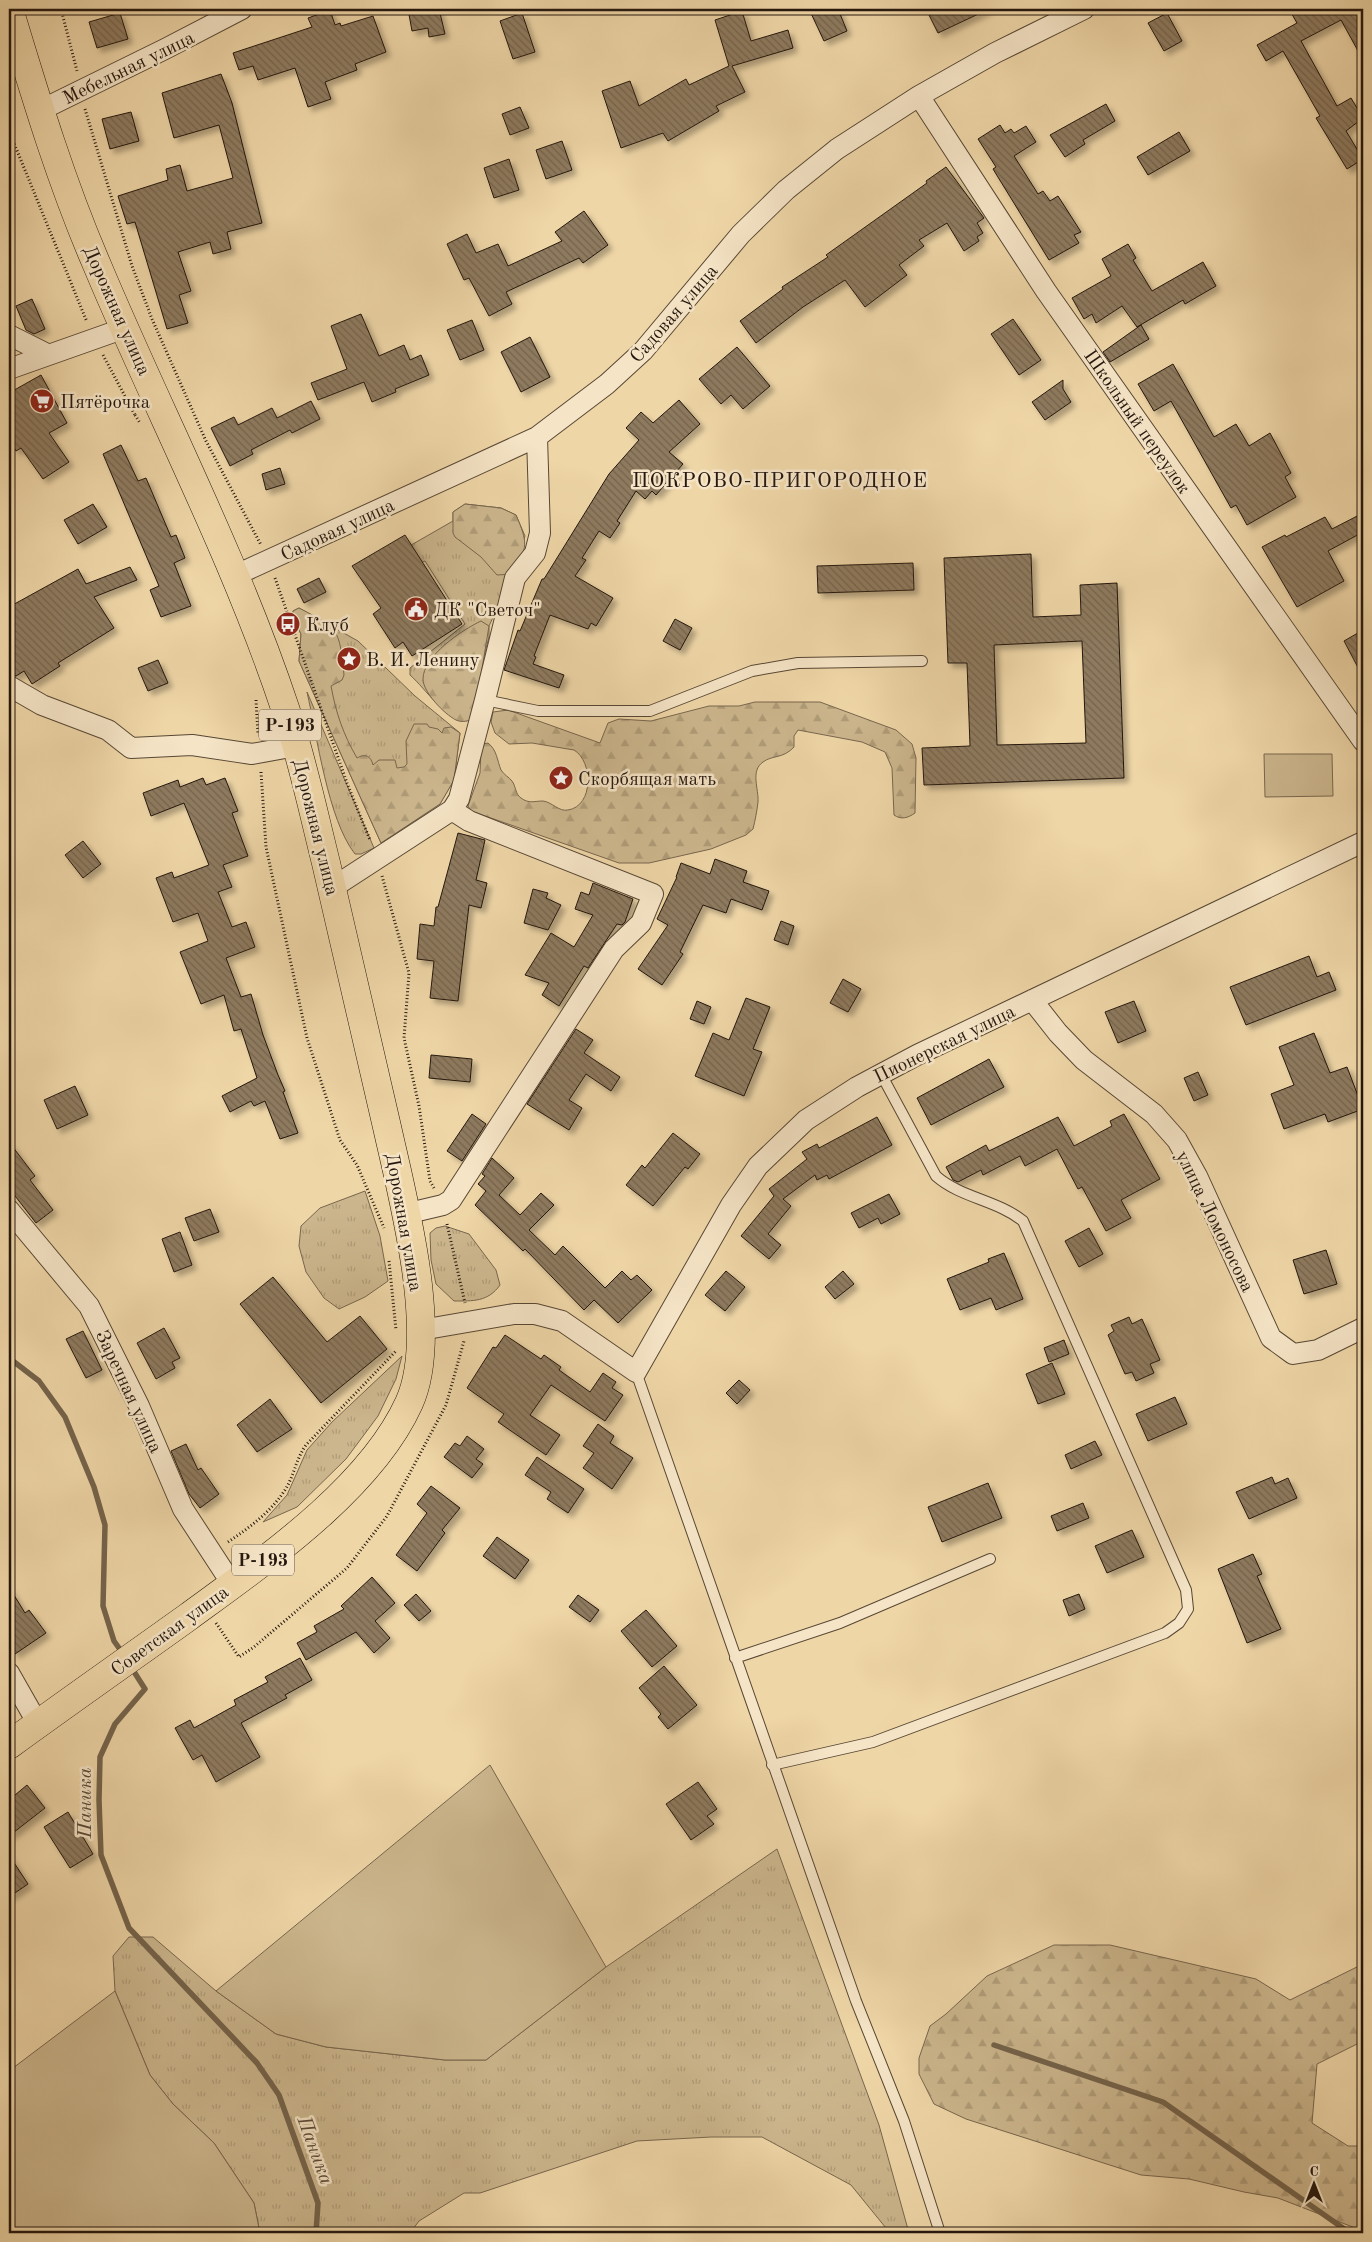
<svg xmlns="http://www.w3.org/2000/svg" width="1372" height="2242" font-family="'Old Standard TT',serif">
	<defs>
		<pattern id="grass-tufts" width="24" height="20" patternUnits="userSpaceOnUse" patternTransform="scale(1.25)"><rect width="24" height="20" fill="#ccb68d"/><path d="M3 7l-1-3M5 7V3M7 7l1-3M15 17l-1-3M17 17v-4M19 17l1-3" fill="none" stroke="#af9c78"/></pattern>
		<pattern id="forest-firs" width="22" height="20" patternUnits="userSpaceOnUse" patternTransform="scale(1.25)"><rect width="22" height="20" fill="#ccb68d"/><path d="M5 1l3.5 6h-7zM16 11l3.5 6h-7z" fill="#af9c78"/></pattern>
		<pattern id="building-back-hatch" width="6" height="6" patternUnits="userSpaceOnUse" patternTransform="scale(1.25)"><rect width="6" height="6" fill="#8e7a5e"/><path d="M-1 5l2 2M0 0l6 6M5-1l2 2" fill="none" stroke="#74634c"/></pattern>
		<filter id="shadow"><feDropShadow dx="4.5" dy="4.5" stdDeviation="2.5" flood-color="#0004"/></filter>
	</defs>
	<rect width="100%" height="100%" fill="#efd6a7"/>
	<filter id="stains"><feTurbulence type="fractalNoise" baseFrequency=".004" numOctaves="4"/><feColorMatrix values="0 0 0 0 .2 0 0 0 0 .09 0 0 0 0 .02 0 0 0 .5 -.17"/></filter>
	<radialGradient id="worn" r=".72"><stop offset=".6" stop-color="#630" stop-opacity="0"/><stop offset="1" stop-color="#630" stop-opacity=".3"/></radialGradient>
	<path fill="url(#grass-tufts)" stroke="#78664e" d="M465 504 501 508 516 515 525 536 513 574 489 626V637L467 721C443 718 427 690 410 675V668L465 624 425 561 409 568 399 552 453 521V512Z
		M299 608 358 641 415 696 460 733 454 780 440 804 381 843 299 661 301 634 293 618V611Z
		M307 692 374 848 361 854H355C328 820 317 736 307 692Z
		M365 1191 380 1236 388 1281 365 1297 339 1309 324 1298 306 1272 299 1246 301 1226 320 1208Z
		M445 1226 469 1234 496 1270 500 1285C488 1302 473 1301 454 1301L436 1284 431 1260 430 1233 436 1228Z
		M402 1356 396 1379 378 1416 346 1459 297 1507 263 1522 287 1495 307 1450 332 1422Z
		M777 1849 879 2125 909 2233H890L851 2185 762 2137H711L637 2141 480 2193H464L419 2221 410 2233H260L254 2203 214 2143 173 2104 150 2075 115 1991 113 1956 129 1937H153L216 1991 276 2034 326 2047 445 2060H486L606 1967Z"/>
	<path fill="url(#forest-firs)" stroke="#78664e" d="M465 504 501 508 516 515C528 543 528 547 513 574L497 575 481 557 455 537 453 533V512Z
		M299 608C340 629 339 629 344 675L342 680 331 686C336 713 343 734 357 758 365 753 371 756 373 765L379 760H395L397 768 404 767 407 764 406 741 414 724H427L429 727 438 729 442 733 444 728 451 727 460 733 454 780 440 804 381 843 299 661 301 634 293 618V611Z
		M481 621 489 626 474 718C468 721 463 723 456 720 444 714 423 692 423 679 423 656 462 630 481 621Z
		M755 702H820L896 730 912 744 916 758 915 813C908 818 901 820 894 815L892 768 885 752 862 742 798 730 794 736V747C783 759 772 755 763 762 750 771 759 789 758 802 757 811 755 821 753 829L746 835 711 849 649 863H619L471 811 468 806 480 773 481 749 483 744 488 743C497 750 497 760 501 770 504 775 509 777 512 781 516 786 515 794 521 798 529 804 534 801 543 801 552 802 559 812 568 810 594 806 593 761 574 750L532 743 509 744 495 733 491 722 493 712 508 710 600 743 608 723 619 719 651 721 709 706H739Z
		M1054 1945H1110L1256 1979 1290 2000 1363 1964V2041L1317 2064 1312 2123 1348 2146H1363V2231L1278 2198 1244 2192 1189 2179 1141 2175 966 2119 934 2104 919 2074V2058L930 2026 946 2014 987 1976Z"/>
	<path fill="#ccb68d" stroke="#78664e" d="M1264 754H1332L1333 796 1265 797Z
		M490 1765 606 1967 486 2060H445L326 2047 276 2034 216 1991Z
		M115 1991 150 2075 173 2104 214 2143 254 2203 260 2233H9V2071Z"/>
	<g fill="none" stroke-linecap="round" stroke-linejoin="round">
		<path stroke="#74634b" stroke-width="5.5" d="M9 1358 39 1381 65 1417 94 1487 105 1525 103 1606 114 1641 124 1655
			M131 1667 145 1689 115 1724 100 1757 99 1800 101 1855 129 1928 257 2063 279 2095 318 2203 316 2233
			M994 2045 1163 2102 1350 2233"/>
	</g>
	<path fill="url(#building-back-hatch)" stroke="#24170e" fill-rule="evenodd" filter="url(#shadow)" d="M408 9H439L445 34 429 37 428 28 412 31Z
		M809 9H838L847 31 824 41Z
		M926 9H989L938 33Z
		M1289 9H1363V60L1341 20 1301 41 1337 106 1351 98 1363 118 1346 131 1363 159 1347 169 1316 118 1320 116 1283 51 1266 61 1257 45 1297 23Z
		M330 10 335 25 340 23 341 26 373 16 386 52 355 64 357 70 325 82 331 99 308 107 295 68 258 80 253 66 239 70 233 53 312 27 308 18Z
		M742 11 751 41 788 30 793 48 732 66 745 92 716 106 719 111 668 141 663 133 621 148 602 91 630 81 639 106 686 79 689 85 729 66 715 20Z
		M120 13 128 39 97 48 89 22Z
		M522 13 535 52 513 59 500 21Z
		M1167 13 1182 41 1164 51 1148 23Z
		M221 74 232 103 262 223 227 232 231 249 213 254 210 242 178 252 191 291 179 295 188 323 167 329 135 222 127 224 118 196 168 180 166 169 180 165 187 191 233 178 219 125 174 138 162 93Z
		M1106 104 1115 121 1083 140 1085 144 1065 157 1050 135Z
		M520 107 529 128 510 135 502 114Z
		M131 112 139 141 110 149 102 119Z
		M1000 125 1005 133 1011 129 1014 133 1026 126 1036 142 1014 156 1038 194 1043 191 1050 201 1058 196 1081 232 1074 235 1079 243 1049 260 993 169 996 167 978 139Z
		M1179 132 1190 151 1148 175 1137 157Z
		M562 141 572 170 546 179 536 150Z
		M509 159 519 190 494 198 484 168Z
		M946 167 984 218 977 223 983 233 977 237 979 241 964 251 947 223 919 240 924 246 899 265 907 275 865 307 845 280 803 307 756 343 740 321 783 289 782 287 828 257 826 255 927 183 926 181Z
		M584 211 608 245 583 263 579 258 506 292 512 304 489 316 469 278 464 280 447 244 467 234 476 253 498 244 508 266 562 241 555 232Z
		M1128 244 1136 258 1133 260 1152 291 1203 262 1216 286 1185 304 1183 300 1137 327 1122 306 1096 323 1092 314 1084 319 1072 298 1111 276 1102 259Z
		M32 299 45 329 34 334 26 330 16 306Z
		M361 314 379 356 404 345 410 360 421 355 429 375 395 389 396 392 372 402 364 382 318 400 311 383 347 369 331 326Z
		M1013 319 1041 360 1019 375 991 334Z
		M472 320 484 350 460 360 447 330Z
		M1141 325 1149 339 1110 362 1103 352Z
		M530 337 550 377 521 392 501 352Z
		M737 347 770 386 743 409 731 395 721 404 699 379Z
		M1173 364 1214 437 1236 424 1249 446 1270 433 1291 473 1285 477 1296 497 1247 525 1236 505 1231 508 1171 401 1154 411 1138 384Z
		M41 375 67 423 49 433 69 462 43 479 21 448 16 451 9 438V393Z
		M1063 380V389L1071 402 1045 420 1032 402Z
		M679 400 700 424 669 452 683 464 656 495 652 491 645 499 636 491 617 521 620 523 610 538 599 531 582 558 586 560 575 576 613 598 596 626 591 623 588 629 550 615 534 656 536 657 533 664 564 675 559 688 504 670 518 630 520 631 542 579H544L609 474 639 440 626 428 641 412 653 423Z
		M311 401 320 419 292 433 290 430 251 450 253 454 230 466 211 428 234 417 238 425 272 408 277 418Z
		M121 445 138 481 146 478 171 537 176 535 185 558 174 563 191 606 161 617 150 590 159 586 103 454Z
		M280 468 285 484 266 490 262 474Z
		M93 504 107 527 78 544 64 520Z
		M1363 513V532L1328 551 1344 581 1297 607 1262 547 1285 535 1286 537 1325 517 1332 529Z
		M405 535 462 624 412 656 403 642 395 648 373 614 381 608 352 566Z
		M1031 554 1033 617 1081 615 1080 585 1117 583 1124 778 924 785 922 748 970 746 967 663H948L944 558ZM1082 641 1086 743 997 745 994 645Z
		M913 563 914 590 818 593 817 566Z
		M130 567 137 580 94 597 114 628 58 663 60 666 32 684 24 671 16 676 9 674V607L78 569 86 584Z
		M319 578 326 592 304 603 297 589Z
		M675 619 692 628 680 650 663 641Z
		M1363 630V677L1344 641Z
		M158 660 168 683 148 691 138 668Z
		M203 778 206 785 225 778 238 811 232 813 248 856 223 865 232 887 218 892 232 927 246 922 255 947 226 958 241 997 251 994 263 1035 278 1075 285 1091 283 1092 298 1133 280 1139 265 1101 254 1106 251 1101 230 1112 222 1096 257 1078 241 1029 234 1031 224 995 201 1004 180 952 208 941 198 913 173 922 156 878 172 872 174 878 209 865 184 803 151 816 143 793 178 780 180 787Z
		M458 833 485 840 476 880 487 883 481 908 469 905 458 1001 430 998 434 961 417 959 420 924 434 926 436 907H438Z
		M83 841 101 864 83 878 65 855Z
		M715 859 747 871 743 882 769 891 762 910 731 899 726 913 703 905 680 952 683 954 662 985 638 969 668 925 657 919 677 877H676L681 863 710 874Z
		M593 883 633 899 625 922 622 925 617 924 588 968 584 966 559 1006 542 995 549 983 525 975 551 933 574 947 593 915 575 909 581 892 589 895Z
		M533 889 548 893 546 898 561 905 548 930 524 923Z
		M781 921 794 926 788 945 774 940Z
		M1309 956 1317 977 1329 972 1336 990 1246 1025 1230 987Z
		M843 979 861 989 848 1012 830 1003Z
		M746 998 770 1007 753 1049 762 1052 744 1096 695 1076 713 1033 729 1040Z
		M697 1001 711 1007 704 1024 690 1019Z
		M1134 1001 1146 1031 1118 1043 1105 1012Z
		M576 1029 593 1040 584 1053 620 1077 611 1091 586 1074 569 1100 582 1108 569 1130 527 1104Z
		M1314 1033 1330 1073 1347 1067 1363 1109 1328 1122 1325 1114 1284 1129 1271 1094 1294 1085 1279 1047Z
		M431 1055 472 1059 470 1082 429 1078Z
		M989 1059 1004 1087 931 1125 917 1098Z
		M1198 1072 1208 1095 1194 1101 1184 1078Z
		M75 1086 88 1115 57 1129 44 1100Z
		M472 1114 486 1124 462 1161 447 1151Z
		M1124 1114 1160 1179 1121 1200 1131 1218 1106 1231 1082 1187 1078 1189 1057 1149 1025 1166 1020 1156 983 1175 981 1170 958 1182 953 1180 946 1167 986 1145 989 1151 1058 1117 1074 1146 1112 1126 1110 1121Z
		M877 1117 892 1145 829 1179 827 1175 817 1180 815 1175 783 1199 791 1206 768 1234 781 1245 769 1259 741 1236 774 1196 769 1189 807 1159 802 1152 817 1144 819 1148Z
		M673 1133 700 1154 688 1169 685 1167 653 1206 626 1185 642 1165 645 1168Z
		M9 1142 35 1176 30 1180 53 1210 36 1223 9 1188Z
		M492 1158 514 1178 499 1195 520 1215 541 1193 554 1205 529 1230 555 1255 563 1246 605 1288 622 1271 631 1280 637 1275 652 1290 618 1323 594 1300 584 1310 525 1249 523 1251 475 1205 486 1191 478 1184 485 1176 482 1174Z
		M889 1194 900 1214 881 1224 878 1218 859 1228 851 1213Z
		M210 1209 219 1232 194 1241 185 1218Z
		M1089 1228 1103 1254 1079 1267 1065 1241Z
		M180 1232 192 1265 174 1272 162 1239Z
		M1326 1250 1337 1284 1304 1294 1293 1260Z
		M1004 1253 1023 1299 996 1310 991 1298 960 1310 947 1279 989 1262 988 1259Z
		M726 1271 745 1287 725 1311 705 1295Z
		M843 1271 854 1284 835 1299 825 1287Z
		M273 1277 327 1342 360 1316 387 1349 321 1403 240 1304Z
		M1129 1317 1132 1324 1142 1319 1160 1360 1150 1364 1154 1373 1136 1381 1132 1372 1125 1374 1108 1335 1114 1331 1111 1325Z
		M164 1328 180 1358 172 1362 175 1368 156 1379 137 1343Z
		M83 1331 102 1370 86 1378 66 1339Z
		M505 1335 541 1359 544 1355 561 1367 559 1370 590 1392 603 1373 616 1382 612 1388 623 1395 605 1421 551 1385 530 1415 560 1435 546 1455 498 1422 504 1414 467 1388 493 1347 496 1348Z
		M1064 1340 1069 1354 1049 1362 1044 1348Z
		M1052 1363 1065 1394 1038 1404 1026 1374Z
		M739 1380 750 1390 737 1404 726 1393Z
		M1175 1397 1187 1424 1148 1441 1136 1414Z
		M270 1399 292 1429 257 1452 237 1425Z
		M598 1424 614 1436 610 1443 633 1458 612 1489 583 1468 594 1453 583 1446Z
		M467 1436 484 1449 476 1459 483 1464 472 1478 444 1457 455 1443 460 1446Z
		M1095 1441 1102 1455 1071 1469 1065 1455Z
		M186 1444 198 1470 201 1468 219 1494 200 1508 189 1494 171 1451Z
		M537 1457 584 1489 568 1513 547 1499 551 1492 525 1475Z
		M1272 1477 1275 1484 1288 1478 1297 1498 1249 1519 1236 1492Z
		M988 1483 1002 1518 942 1542 928 1507Z
		M431 1486 460 1508 442 1530 445 1533 417 1571 396 1555 427 1513 417 1504Z
		M1083 1503 1089 1518 1057 1531 1051 1516Z
		M1132 1530 1144 1557 1107 1573 1095 1546Z
		M497 1537 529 1560 515 1579 483 1556Z
		M1253 1554 1262 1574 1257 1576 1281 1629 1247 1643 1218 1569Z
		M372 1577 395 1603 375 1621 390 1638 374 1653 356 1632 306 1660 297 1643 317 1632 314 1626 344 1609 341 1606Z
		M9 1587 25 1613 29 1610 46 1633 15 1654 9 1644Z
		M416 1594 431 1611 419 1621 404 1605Z
		M1079 1594 1085 1609 1069 1616 1063 1600Z
		M578 1595 599 1610 590 1622 569 1607Z
		M646 1610 677 1646 652 1667 621 1631Z
		M300 1658 312 1680 285 1695 287 1698 241 1723 260 1757 216 1782 202 1755 193 1760 175 1728 190 1720 194 1728 236 1705 234 1700 268 1682 265 1677Z
		M664 1666 697 1705 668 1729 658 1717 661 1714 639 1688Z
		M698 1782 717 1809 707 1816 714 1824 691 1840 666 1804Z
		M27 1785 45 1808 9 1836V1800Z
		M68 1812 93 1854 70 1868 44 1827Z
		M9 1855 28 1884 9 1897Z"/>
	<g fill="none" stroke-linecap="round" stroke-linejoin="round">
		<defs>
			<path id="lane" d="M485 700 538 711H650L752 671 798 663 922 661
				M636 1372 856 2001 904 2121 940 2233
				M735 1658 840 1623 990 1559
				M772 1765 873 1742 1165 1633 1179 1623 1188 1609 1186 1590 1023 1221C997 1200 961 1198 936 1176L881 1074"/>
			<path id="street" d="M919 96 1046 291 1363 741
				M39 111 165 49 242 9
				M9 335 47 354
				M9 369 125 328
				M236 575 537 437 607 384 643 351 741 234 786 190 837 149 919 96 995 53 1084 9
				M9 686 42 705 108 730 131 748 192 745 252 754 296 746
				M332 888 452 810 459 799 485 700 515 578 535 553 540 533 537 437
				M1032 1000 1058 1033 1084 1060 1154 1114 1177 1140 1197 1176 1271 1338 1293 1354 1318 1350 1363 1328
				M9 1210 89 1306 139 1406 183 1509 232 1584
				M405 1214 443 1205 451 1200 614 949 641 923 653 894 469 821 452 810
				M421 1330 514 1314H535L562 1321 636 1372 731 1205 758 1166 806 1120 857 1087 917 1055 1363 842
				M9 1673 38 1724"/>
			<path id="primary" d="M9 1745C68 1702 128 1660 188 1617 263 1562 370 1489 409 1403 440 1335 403 1199 387 1127 367 1039 347 951 326 863 313 811 302 758 285 708 234 555 159 413 97 265 61 182 35 95 9 9"/>
		</defs>
		<use href="#lane" stroke="#574734" stroke-width="12"/>
		<use href="#street" stroke="#574734" stroke-width="22"/>
		<use href="#primary" stroke="#24170e" stroke-width="29"/>
		<path stroke="#24170e" stroke-width="3" stroke-dasharray="1 2.5" stroke-linecap="butt" d="M61 9 77 71
			M85 109 132 266 152 319 206 441 261 545
			M9 131 87 322
			M103 355 135 415
			M135 415 140 423
			M275 578 347 783 370 840
			M256 700 258 734
			M261 772 266 847 307 1038 340 1140 357 1165 384 1228
			M382 876 409 973 404 1038 419 1106 430 1181 434 1188
			M447 1224 465 1303
			M389 1261 396 1330
			M228 1542C250 1527 270 1513 285 1490 294 1476 296 1459 306 1445L396 1351
			M216 1623 239 1657 254 1647 347 1568 387 1516 446 1405 464 1341"/>
		<use href="#lane" stroke="#f5e4c6" stroke-width="10"/>
		<use href="#street" stroke="#f5e4c6" stroke-width="20"/>
		<use href="#primary" stroke="#efd6a7" stroke-width="28"/>
	</g>
	<defs>
		<symbol id="supermarket-disc" viewBox="-11 -11 22 22"><circle r="9.5" fill="#8f2418" stroke="#f5e4c6"/><path d="M-6-5.5h2.5l.6 2H6L4.5 2H-2.5L-4.4-4H-6ZM-1.5 3.2a1.3 1.3 0 1 0 .1 0ZM3 3.2a1.3 1.3 0 1 0 .1 0Z" fill="#fff"/></symbol>
		<symbol id="civic-disc" viewBox="-11 -11 22 22"><circle r="9.5" fill="#8f2418" stroke="#f5e4c6"/><path d="M-.6-6.5H3V-4.5H.6V-3L4-1V1h2V6H-6V1h2V-1L-.6-3ZM-1.2 2.5V6h2.4V2.5Z" fill="#fff"/></symbol>
		<symbol id="bus-disc" viewBox="-11 -11 22 22"><circle r="9.5" fill="#8f2418" stroke="#f5e4c6"/><path d="M-5-6H5V4H4V6H2V4H-2V6H-4V4H-5ZM-3.5-4V0h7V-4ZM-3.5 1.2v1.5H-2V1.2ZM2 1.2v1.5H3.5V1.2Z" fill="#fff"/></symbol>
		<symbol id="sight-disc" viewBox="-11 -11 22 22"><circle r="9.5" fill="#8f2418" stroke="#f5e4c6"/><path d="M0-6L1.8-2.2L6-1.7L2.9 1.2L3.7 5.4L0 3.3L-3.7 5.4L-2.9 1.2L-6-1.7L-1.8-2.2Z" fill="#fff"/></symbol>
	</defs>
	<g fill-rule="evenodd">
		<use href="#supermarket-disc" x="28" y="387" width="28" height="28"/>
		<use href="#civic-disc" x="402" y="595" width="28" height="28"/>
		<use href="#bus-disc" x="274" y="610" width="28" height="28"/>
		<use href="#sight-disc" x="335" y="645" width="28" height="28"/>
		<use href="#sight-disc" x="547" y="764" width="28" height="28"/>
	</g>
	<g text-anchor="middle" stroke-width="5" stroke-linejoin="round" paint-order="stroke">
		<g fill="#f5e4c6" stroke="#635445" stroke-width="1">
			<rect x="259" y="709.5" width="62" height="31" rx="4"/>
			<rect x="232" y="1544.5" width="62" height="31" rx="4"/>
		</g>
		<g font-size="18" font-weight="bold" fill="#24170e">
			<text x="290" y="731">Р-193</text>
			<text x="263" y="1566">Р-193</text>
		</g>
		<g font-size="19" fill="#24170e" stroke="#f5e4c6">
			<text transform="translate(128 67) rotate(-26)" y="7">Мебельная улица</text>
			<text transform="translate(118 310) rotate(66)" y="7">Дорожная улица</text>
			<text transform="translate(673 313) rotate(-49)" y="7">Садовая улица</text>
			<text transform="translate(1138 421) rotate(55)" y="7">Школьный переулок</text>
			<text transform="translate(337 529) rotate(-25)" y="7">Садовая улица</text>
			<text transform="translate(317 827) rotate(76)" y="7">Дорожная улица</text>
			<text transform="translate(944 1043) rotate(-26)" y="7">Пионерская улица</text>
			<text transform="translate(1216 1221) rotate(64)" y="7">улица Ломоносова</text>
			<text transform="translate(405 1222) rotate(80)" y="7">Дорожная улица</text>
			<text transform="translate(130 1391) rotate(65)" y="7">Заречная улица</text>
			<text transform="translate(169 1630) rotate(-36)" y="7">Советская улица</text>
		</g>
		<g font-size="19" fill="#24170e" stroke="#f5e4c6" text-anchor="start">
			<text x="60" y="408">Пятёрочка</text>
			<text x="434" y="616">ДК "Светоч"</text>
			<text x="306" y="631">Клуб</text>
			<text x="366" y="666">В. И. Ленину</text>
			<text x="578" y="785">Скорбящая мать</text>
		</g>
		<g font-size="20" font-style="italic" fill="#5a4936" stroke="#f5e4c6">
			<text transform="translate(84 1803) rotate(-90)" y="7">Паника</text>
			<text transform="translate(316 2150) rotate(70)" y="7">Паника</text>
		</g>
		<g font-size="21" letter-spacing="1" fill="#24170e" stroke="#f5e4c6">
			<text x="780" y="487">ПОКРОВО-ПРИГОРОДНОЕ</text>
		</g>
	</g>
	<rect width="1372" height="2242" fill="none" stroke="#efd6a7" stroke-width="30"/>
	<rect x="10" y="10" width="1352" height="2222" fill="none" stroke="#24170e" stroke-width="2.5"/>
	<rect x="15" y="15" width="1342" height="2212" fill="none" stroke="#24170e"/>
	<g transform="translate(1314 2184)" stroke="#f5e4c6" stroke-width="4" paint-order="stroke">
	<path d="M0-4L9 19L0 12L-9 19Z" fill="#24170e"/>
	<text y="-8" font-size="14" font-weight="bold" text-anchor="middle" fill="#24170e">С</text>
	</g>
	<rect width="100%" height="100%" filter="url(#stains)"/>
	<rect width="100%" height="100%" fill="url(#worn)"/>
</svg>
